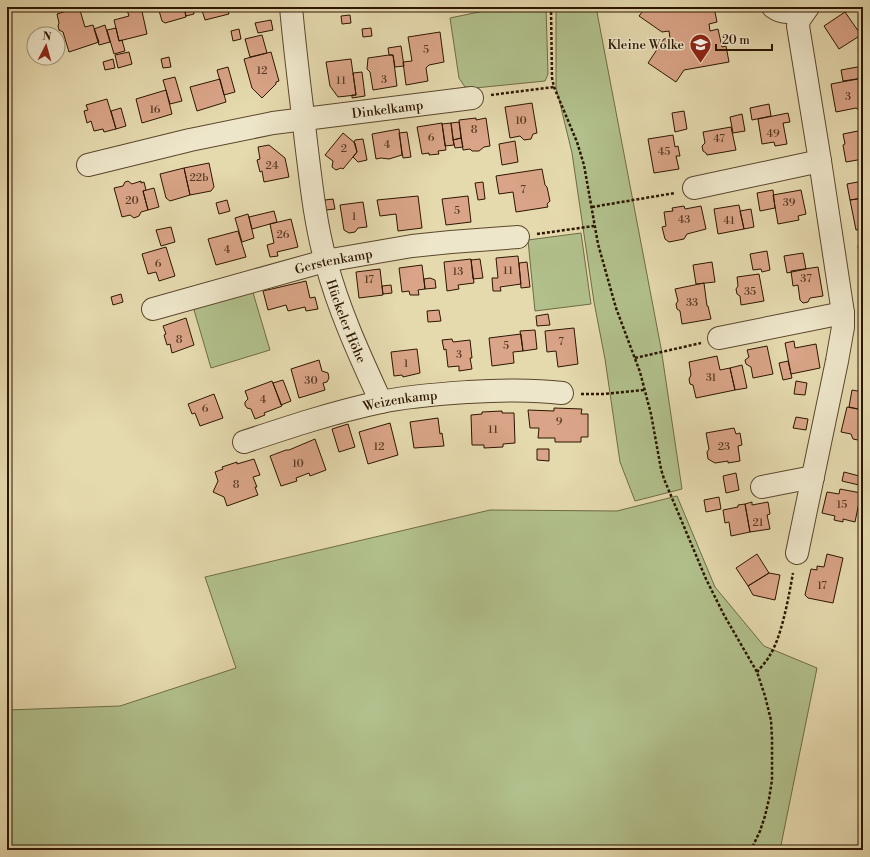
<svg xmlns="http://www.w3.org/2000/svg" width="870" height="857" font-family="'Libre Bodoni',serif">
	<rect width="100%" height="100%" fill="#e5d9ae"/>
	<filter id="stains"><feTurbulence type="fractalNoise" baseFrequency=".005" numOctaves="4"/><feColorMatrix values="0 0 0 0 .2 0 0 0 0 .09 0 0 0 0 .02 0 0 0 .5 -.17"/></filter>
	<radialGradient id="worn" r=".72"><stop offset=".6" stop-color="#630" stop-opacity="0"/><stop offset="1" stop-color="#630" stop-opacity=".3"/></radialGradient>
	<path fill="#b1c08c" stroke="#6f6b46" d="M503 7H546L548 74 545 81 475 88 465 87 459 78 450 18Z
		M556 7H596L661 348 682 489 635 501 620 462 605 359 594 302 572 153 556 87Z
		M581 233 591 304 535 311 528 240Z
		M251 286 270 350 211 368 192 303Z
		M677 496 715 587 764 646 817 668 780 850H7V710L120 706 236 668 205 577 490 510 617 511Z"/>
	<path fill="#d9a487" stroke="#2d1600" d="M79 7 85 27 93 25 99 42 69 52 63 32 59 30 58 26 59 23 57 14Z
		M126 7H141L147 34 119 41 114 20 129 16Z
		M158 7H184L186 17 165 23 162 21Z
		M184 7H193L194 14 186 16Z
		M201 7H227L229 14 205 20Z
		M227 7H236L237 9 228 11Z
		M646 7H714L717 22 709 24 710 31 718 29 722 47 726 46 729 62 684 70 676 82 648 63 664 39 670 38 669 31 662 32 639 16Z
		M845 12 861 35 839 49 824 26Z
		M350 15 351 23 342 24 341 16Z
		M271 20 273 30 258 33 255 23Z
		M105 25 110 42 99 45 94 29Z
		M116 28 119 41 122 40 125 51 114 54 107 30Z
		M371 28 372 36 363 37 362 29Z
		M239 29 241 39 233 41 231 31Z
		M440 32 444 62 429 65 426 68 428 81 406 85 403 62 412 61 408 37Z
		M262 35 267 53 250 57 245 39Z
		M401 46 404 66 395 67 393 55H389L388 48Z
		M863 48V60H861L858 49Z
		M129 52 132 64 118 68 115 55Z
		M271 52 279 81 276 82V84L262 98 252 88 244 59Z
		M389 55H393L397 86 373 90 370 72 367 69 368 58Z
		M169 57 171 67 163 68 161 59Z
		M113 59 115 68 105 70 103 62Z
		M351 59 356 95 338 97 330 86 326 62Z
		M863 66V78L843 81 841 70Z
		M228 67 235 92 224 95 217 70Z
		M362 72 365 96 352 98V95H356L353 73Z
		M175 77 182 101 170 104 163 80Z
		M863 78V109L859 110 856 108 836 112 831 84Z
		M220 79 226 102 197 111 190 87Z
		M166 90 172 114 142 123 136 99Z
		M107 99 116 129 104 132 103 129 94 131 91 121 87 123 84 111 88 110 86 105Z
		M532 103 537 133 533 134 531 139 524 140 520 136 510 138 505 107Z
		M769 104 771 116 752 120 750 108Z
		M121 108 126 126 116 129 111 111Z
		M684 111 687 129 675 132 672 113Z
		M788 113 790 122 783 123 787 144 775 146 774 142 762 144 758 119Z
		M742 114 745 131 733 133 730 117Z
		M476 118V120L486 118 490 146 484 147 479 151H472L470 149 463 150 459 120Z
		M459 122 461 138 453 140 451 123Z
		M442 123 446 150 438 151 439 154 429 155V153L422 154 417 127Z
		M451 123 454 145 445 146 442 124Z
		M731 127 736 150 707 155 706 153 703 151 702 146 705 143 703 132Z
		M399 129 402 155 389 159 381 158 376 159 372 134Z
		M863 130V159L846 162 843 145 845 144 843 134Z
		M407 132 411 157 403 158 399 133Z
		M343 133 355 143 357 152 343 169 341 168 336 170 332 167 333 161 325 155Z
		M673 135 675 147 678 146 680 156H676L679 169 654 173 648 139Z
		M461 138 463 147 455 148 453 140Z
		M363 139 367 160 358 162 353 157 357 152 354 142 355 140Z
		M515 141 518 162 502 165 499 144Z
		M269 145 285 158 289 177 264 182 262 171 260 172 257 160 260 159 258 147Z
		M209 163 214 187 211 191 190 195 184 168Z
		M184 168 190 195 170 201 166 198 160 174Z
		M542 169 545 185 547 187 550 201 547 204 548 207 516 212 513 192 499 194 496 176Z
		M128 181 132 184 141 181V183L144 182 146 190 143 191 148 210 141 212 139 216 134 218 130 215 122 217 114 188 123 186 125 182Z
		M863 181V198L850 200 847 184Z
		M483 182 485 199 478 200 475 183Z
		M154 188 159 207 148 210 143 191Z
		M773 190 775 208 760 211 757 193Z
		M801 190 806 214 798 216 799 220 778 224 773 195Z
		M418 196 422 228 398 231 396 214 380 216 377 200Z
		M468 196 471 222 446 225 442 199Z
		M863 198V229L856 230 850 200Z
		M333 199 335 209 326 210 325 200Z
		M227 200 230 211 219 214 216 203Z
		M363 202 367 227 358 228 355 232 349 233 344 230 340 205Z
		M739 205 744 229 718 234 714 209Z
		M684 206 685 209 701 206 706 229 687 234 684 239 669 242 665 239 662 227 666 226 664 212 673 211 672 208Z
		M751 209 754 227 744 229 740 211Z
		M274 211 277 222 252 229 249 217Z
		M248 214 254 238 242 242 235 218Z
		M291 219 298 247 277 252 278 256 270 257 267 245 274 243 270 224Z
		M171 227 175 242 161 246 156 230Z
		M238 231 246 257 216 265 208 239Z
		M863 245V260H860L858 246Z
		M166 247 175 276 159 281 156 272 148 274 142 254Z
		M767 251 770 270 762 272 761 269 753 270 750 254Z
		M803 253 806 269 787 273 784 256Z
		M518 256 521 284 500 287 501 291H493L492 278H498L496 258Z
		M471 259 474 283 458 285 459 289 447 291 444 262Z
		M480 259 483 278 473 279 471 260Z
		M527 262 530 287 521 288 519 263Z
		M712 262 715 282 696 284 693 265Z
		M422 265 425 289 418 290 419 295H410L409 291 402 292 399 268Z
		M818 267 823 296 810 298 808 302 803 303 800 300 798 285 793 286 791 271Z
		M380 269 383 295 359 298 356 272Z
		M759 274 764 301 741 305 740 296 737 294 736 289 738 286 737 277Z
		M430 278 435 280 436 288 425 289 424 279Z
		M306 281 310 298 315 297 318 309 306 311 305 307 288 311 286 305 268 310 263 291Z
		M704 283 707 306H708L711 319 682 324 680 311 677 309 676 304 678 301 675 289Z
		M391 285 392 293 383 294 382 286Z
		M121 294 123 302 113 305 111 297Z
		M439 310 441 321 428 322 427 311Z
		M548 314 550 325 537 326 536 316Z
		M186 318 194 345 172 353 170 344 167 345 164 335 166 334 163 326Z
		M574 328 578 364 558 367 556 351 547 352 545 331Z
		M535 330 537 349 523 351 520 331Z
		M521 334 523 351 513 352 514 363 492 366 489 338Z
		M452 339 453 342 470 340 472 358H470L472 369 459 371V366L448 367 446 349 444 350 442 340Z
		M794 341 795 348 816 344 820 368 791 374 785 343Z
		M767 346 773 374 753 378 751 367 746 364 745 360 749 357 747 350Z
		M417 349 420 373 403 377 402 375 394 376 391 352Z
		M717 356 720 370 730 368 735 390 696 398 693 385 690 384 689 379 691 375 689 362Z
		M319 360 322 371 328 373 329 378 327 382 323 383 325 390 299 398 291 369Z
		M788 361 792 378 783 380 779 363Z
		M742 365 747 388 735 390 730 368Z
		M283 380 291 401 281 405 273 383Z
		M272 381 282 406 264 413 265 415 255 419 251 409 247 408 245 405V402L248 399 245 391Z
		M796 381 807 383 805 395 794 394Z
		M852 390 863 392V410L849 407Z
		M214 394 223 418 200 426 195 413 192 414 188 404Z
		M847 407 863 410V437L858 440 853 439 851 434 841 432Z
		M554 408 582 409 581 414H588V437H581V442H555V438H538L539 428H530L528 410 554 411Z
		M502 411V413H514L515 443 503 444V447L484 448V445H472L471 415 482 414V412Z
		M796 417 808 419 806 430 793 428Z
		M438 418 440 434 442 433 444 446 414 448 410 422Z
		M390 423 398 455 368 464 359 432Z
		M348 424 355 447 339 452 332 429Z
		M734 428 736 434 740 433 742 445 738 446 740 461 728 463V461L715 463 708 459 707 452 709 449 706 433Z
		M315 439 326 470 310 476 309 473 296 478 297 481 281 486 270 456 286 450H289Z
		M537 449H549V461L537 460Z
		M254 459 260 475 253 477 257 487H255L258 495 227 506 224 497 213 492 218 481 215 472 223 469 222 467 237 462V464Z
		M844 472 863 477V486L842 481Z
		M736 473 739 490 726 493 723 476Z
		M840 489 861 493 855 522 843 519V522L834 520 835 516 822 513 827 492 839 494Z
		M719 497 721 509 706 512 704 500Z
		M752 502V505L768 502 770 514 767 515 770 529 750 532 745 504Z
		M745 504 750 532 731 536 729 522 725 523 723 510 738 507V505Z
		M757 554 769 573 748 586 736 568Z
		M827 554 843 558 833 603 808 598 805 595 811 569 817 570V566L824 567Z
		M769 573 780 575 775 600 753 595 748 586Z"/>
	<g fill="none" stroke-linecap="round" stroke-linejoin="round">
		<defs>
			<g id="street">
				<path id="s1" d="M291 7C295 52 301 97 306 142 311 182 315 223 326 262 339 311 360 356 381 402"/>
				<path d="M773 7C785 16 795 11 808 7"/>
				<path id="s2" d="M88 165 190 140 273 123 472 98"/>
				<path d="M694 188 820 161"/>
				<path id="s3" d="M153 309 325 261 412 246 451 242 518 237"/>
				<path d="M719 338 843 313"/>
				<path id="s4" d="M244 442C289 427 334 412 381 402 409 396 439 394 468 392 500 390 531 389 562 393"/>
				<path d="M762 487 813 477"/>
				<path d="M797 553 837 361 843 327V313L820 161 798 26 799 20 808 7"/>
			</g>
		</defs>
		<use href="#street" stroke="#5b472c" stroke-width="24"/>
		<path stroke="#2d1600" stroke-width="2.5" stroke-dasharray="3 2" stroke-linecap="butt" d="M551 7 552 78 554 87 577 142 584 165 598 244 616 308 640 372 651 414 661 469 664 479 706 579 724 615 757 672 765 696 771 720 772 739V780L769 799 765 816 760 831 751 850
			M491 95 554 87
			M592 207 675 193
			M537 234 594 226
			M635 358 701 343
			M581 394H604L644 390
			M757 672C761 667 767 661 770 655 782 636 789 595 793 573"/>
		<use href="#street" stroke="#eee6ca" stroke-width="22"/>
	</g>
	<defs>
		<symbol id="school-pin" viewBox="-11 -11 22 30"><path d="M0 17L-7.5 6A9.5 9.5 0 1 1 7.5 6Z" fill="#8f2418" stroke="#eee6ca"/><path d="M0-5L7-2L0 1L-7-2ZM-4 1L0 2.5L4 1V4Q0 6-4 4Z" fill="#fff"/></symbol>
	</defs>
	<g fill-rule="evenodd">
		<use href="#school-pin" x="688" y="32" width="25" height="34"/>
	</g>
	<g text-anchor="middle" stroke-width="3" stroke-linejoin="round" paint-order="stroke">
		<g font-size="11" fill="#583a22">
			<text x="426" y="53">5</text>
			<text x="262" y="74">12</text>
			<text x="384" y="83">3</text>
			<text x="341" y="84">11</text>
			<text x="848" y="100">3</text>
			<text x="155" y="113">16</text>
			<text x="521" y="124">10</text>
			<text x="474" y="133">8</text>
			<text x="773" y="137">49</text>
			<text x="431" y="141">6</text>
			<text x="719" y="142">47</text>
			<text x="387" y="148">4</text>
			<text x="344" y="152">2</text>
			<text x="664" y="155">45</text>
			<text x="272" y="169">24</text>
			<text x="199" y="181">22b</text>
			<text x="523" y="193">7</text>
			<text x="132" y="204">20</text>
			<text x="789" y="206">39</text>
			<text x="457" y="214">5</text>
			<text x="354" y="220">1</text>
			<text x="684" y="223">43</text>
			<text x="729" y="224">41</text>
			<text x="283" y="238">26</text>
			<text x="227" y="253">4</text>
			<text x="158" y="267">6</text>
			<text x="508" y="274">11</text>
			<text x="458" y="275">13</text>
			<text x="806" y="282">37</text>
			<text x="369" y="283">17</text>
			<text x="750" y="295">35</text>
			<text x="692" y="306">33</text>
			<text x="179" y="343">8</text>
			<text x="561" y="345">7</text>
			<text x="506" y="349">5</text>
			<text x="459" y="358">3</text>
			<text x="406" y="367">1</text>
			<text x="711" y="381">31</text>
			<text x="311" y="384">30</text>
			<text x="263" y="403">4</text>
			<text x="205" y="412">6</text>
			<text x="559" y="425">9</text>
			<text x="493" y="433">11</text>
			<text x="379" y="450">12</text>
			<text x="724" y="450">23</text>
			<text x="298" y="467">10</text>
			<text x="236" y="488">8</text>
			<text x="842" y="508">15</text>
			<text x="758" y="526">21</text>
			<text x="822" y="589">17</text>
		</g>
		<g font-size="13" fill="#2d1600" stroke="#eee6ca" text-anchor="end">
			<text x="684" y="49">Kleine Wolke</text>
		</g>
		<g font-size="13" fill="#2d1600" stroke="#eee6ca">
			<text dy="5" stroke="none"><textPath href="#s2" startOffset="305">Dinkelkamp</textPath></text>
			<text dy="5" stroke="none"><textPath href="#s3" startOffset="187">Gerstenkamp</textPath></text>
			<text dy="5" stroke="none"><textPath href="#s1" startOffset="320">Hückeler Höhe</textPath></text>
			<text dy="5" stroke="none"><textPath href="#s4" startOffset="162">Weizenkamp</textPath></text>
		</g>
	</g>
	<rect width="870" height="857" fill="none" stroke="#e5d9ae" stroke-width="24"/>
	<rect x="8" y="8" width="854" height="841" fill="none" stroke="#2d1600" stroke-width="2"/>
	<rect x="12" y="12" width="846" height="833" fill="none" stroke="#2d1600"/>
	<g transform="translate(46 46) rotate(6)"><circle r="19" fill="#eee6ca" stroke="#a19379"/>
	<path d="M0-3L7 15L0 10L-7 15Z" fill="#8f2418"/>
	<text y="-6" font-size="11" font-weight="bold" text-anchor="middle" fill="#2d1600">N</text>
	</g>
	<path d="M716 44v6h56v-6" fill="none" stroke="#2d1600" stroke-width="2"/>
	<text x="722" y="44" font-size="12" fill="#2d1600" stroke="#eee6ca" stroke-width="3" paint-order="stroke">20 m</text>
	<rect width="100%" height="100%" filter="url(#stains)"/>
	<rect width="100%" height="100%" fill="url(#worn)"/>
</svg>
